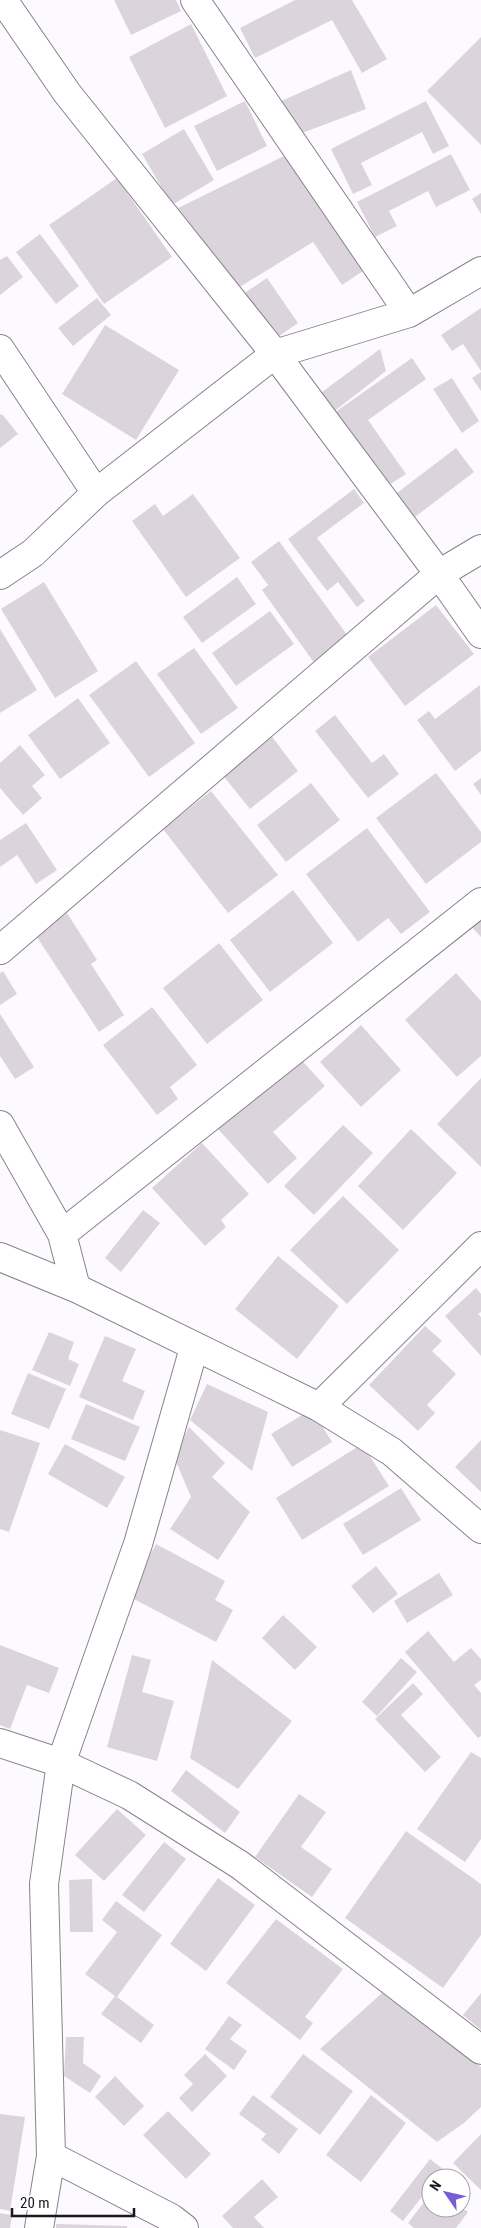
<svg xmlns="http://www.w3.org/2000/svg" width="481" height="2228" font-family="'Roboto Condensed',sans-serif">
	<rect width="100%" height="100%" fill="#fdfaff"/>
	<path fill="#dbd4dc" d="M114 0H176L181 11 131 35Z
		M295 0H352L387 59 362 73 332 20 255 58 240 28Z
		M191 24 227 96 165 128 129 57Z
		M481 37V145L427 91Z
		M351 70 366 109 302 133 279 102Z
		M245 101 267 146 217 171 194 126Z
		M426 101 449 146 433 154 422 132 361 163 372 185 353 194 331 149Z
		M184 129 214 180 172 205 142 154Z
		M451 154 470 190 436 207 428 191 389 211 397 226 375 237 357 202Z
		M284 156 363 271 342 285 313 242 238 288 178 208Z
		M117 178 172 257 104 304 49 225Z
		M481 193V214L472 199Z
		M40 234 79 286 56 304 16 252Z
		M7 256 23 277 0 295V260Z
		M267 278 298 323 272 341 240 296Z
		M97 298 111 315 73 346 58 328Z
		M481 308V371L463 344 452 351 441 335Z
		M105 325 179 370 136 440 62 394Z
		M380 349 386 371 332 413 318 395Z
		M412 358 426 379 368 420 406 474 386 487 334 413Z
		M481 372V391L472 378Z
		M452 378 479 421 462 433 433 389Z
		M2 414 18 434 0 448V415Z
		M456 448 474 472 415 517 397 493Z
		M354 489 364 503 317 538 365 601 357 607 338 582 327 591 288 539Z
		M193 494 240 558 186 597 132 521 155 504 163 516Z
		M279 541 350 639 315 664 262 590 268 585 251 562Z
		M237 577 256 604 202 643 183 617Z
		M44 582 98 671 55 698 1 609Z
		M436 605 474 654 405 706 368 657Z
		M270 611 294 644 236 686 212 653Z
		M0 629 37 690 0 713Z
		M194 648 238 708 201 734 157 674Z
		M136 661 195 743 149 777 89 695Z
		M480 685 481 751 455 771 417 720 429 711 435 719Z
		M78 698 110 743 60 779 28 735Z
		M335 715 372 763 384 754 399 774 368 798 315 731Z
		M270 734 298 771 250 809 221 773Z
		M20 745 45 775 32 786 42 798 23 815 0 788V763Z
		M436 773 481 832V842L426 884 376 818Z
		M481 778V795L473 784Z
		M311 783 340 820 286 862 257 825Z
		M211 791 278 875 228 913 163 829Z
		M26 823 57 870 36 884 17 855 0 867V840Z
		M367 828 430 912 401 934 388 918 358 942 306 874Z
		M293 890 333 943 270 992 230 940Z
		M67 913 97 960 91 964 124 1015 99 1032 35 934Z
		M481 915V937L470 925Z
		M219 943 263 1000 207 1044 163 988Z
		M3 971 17 994 0 1005V973Z
		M456 973 481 1001V1056L457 1077 405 1020Z
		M152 1007 197 1065 170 1087 178 1099 157 1115 103 1045Z
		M0 1014 34 1067 15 1079 0 1056Z
		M361 1025 401 1070 361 1107 320 1062Z
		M298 1056 325 1086 273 1132 297 1158 268 1184 218 1129Z
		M481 1078V1167L437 1124Z
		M343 1125 373 1153 314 1215 284 1186Z
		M411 1129 457 1173 403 1230 358 1186Z
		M202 1143 249 1194 221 1220 226 1227 205 1246 152 1188Z
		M343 1196 399 1250 347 1304 290 1250Z
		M143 1210 160 1223 121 1272 105 1258Z
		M278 1256 339 1306 297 1359 235 1309Z
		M476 1288 481 1294V1312L478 1314 481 1317V1356L445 1316Z
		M425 1326 442 1341 432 1351 456 1374 427 1405 435 1413 418 1431 369 1385Z
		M49 1332 74 1342 68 1359 79 1364 70 1386 32 1370Z
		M105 1336 136 1349 122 1381 145 1391 133 1420 79 1397Z
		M28 1373 66 1389 49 1429 11 1414Z
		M207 1384 268 1412 252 1471 190 1420Z
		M86 1404 140 1427 125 1461 71 1439Z
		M312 1409 332 1442 292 1467 271 1434Z
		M189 1427 225 1463 212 1477 250 1512 218 1560 170 1529 191 1497 174 1457Z
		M0 1430 40 1443 9 1532 0 1529Z
		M481 1440V1492L455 1467Z
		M65 1444 125 1477 107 1508 48 1474Z
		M362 1444 389 1486 302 1540 276 1498Z
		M401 1488 421 1520 363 1555 343 1524Z
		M156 1544 225 1581 215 1600 233 1610 216 1642 128 1596Z
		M376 1566 398 1594 373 1613 351 1586Z
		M439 1573 453 1595 407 1623 394 1601Z
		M283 1615 317 1647 295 1670 262 1638Z
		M428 1631 454 1662 471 1648 481 1659V1680L474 1685 481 1693V1736L478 1738 405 1652Z
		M0 1645 59 1668 49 1693 27 1685 10 1729 0 1725Z
		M132 1655 151 1660 142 1692 174 1701 157 1761 107 1747Z
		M401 1658 417 1672 377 1716 362 1702Z
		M212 1660 292 1721 238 1789 190 1758Z
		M413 1683 423 1694 401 1715 441 1757 425 1772 375 1719Z
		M471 1752 481 1758V1839L465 1862 417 1829Z
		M186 1770 240 1812 225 1833 171 1791Z
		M299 1794 326 1812 301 1847 332 1869 312 1897 255 1857Z
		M117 1809 146 1835 104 1881 75 1855Z
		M406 1831 481 1884V1935L443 1988 345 1918Z
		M164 1842 186 1859 144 1912 122 1895Z
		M218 1878 255 1905 206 1971 170 1944Z
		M92 1879 93 1932H70L69 1880Z
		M116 1901 162 1935 117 1997 154 2025 141 2043 101 2014 115 1996 85 1974 117 1932 102 1920Z
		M276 1919 343 1969 305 2017 313 2023 300 2040 226 1983Z
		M382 1993 481 2067V2107L464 2123 437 2142 320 2049Z
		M481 1993V2030L463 2015Z
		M229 2016 242 2025 230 2039 247 2051 234 2070 205 2049Z
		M66 2037H84L83 2063 101 2076 90 2093 64 2076Z
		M205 2054 227 2076 192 2112 179 2098 193 2084 184 2075Z
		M303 2054 353 2091 320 2135 270 2097Z
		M115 2076 144 2106 124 2126 95 2097Z
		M253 2095 298 2129 279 2154 261 2140 266 2134 239 2114Z
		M371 2095 406 2123 361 2182 326 2155Z
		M168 2111 211 2154 186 2179 143 2135Z
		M0 2114 25 2117 10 2211 0 2209Z
		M481 2134V2190L453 2163Z
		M430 2159 443 2169 436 2178H431V2185L403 2221 390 2211Z
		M262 2179 278 2197 254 2217 264 2228H233L222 2216Z
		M431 2193V2208H462L468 2212 456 2228H414L408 2223Z
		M0 2213 12 2215 10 2228H0Z
		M56 2224 127 2226V2228H56Z"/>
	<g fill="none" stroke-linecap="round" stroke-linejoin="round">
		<defs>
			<path id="minor" d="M3 0 67 93 275 354 439 574 481 634
				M195 0 409 313
				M0 349 96 493
				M0 575 33 553 96 493 275 354 409 313 481 271
				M0 950 439 574 481 549
				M0 1125 62 1234 76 1288
				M62 1234 481 902
				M0 1257 76 1288 319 1407 392 1452 481 1529
				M319 1407 481 1246
				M0 1743 61 1763 129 1795 240 1865 481 2050
				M51 2156 171 2218 184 2228
				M39 2228 51 2156 44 1884 61 1763 138 1544 194 1348"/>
		</defs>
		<use href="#minor" stroke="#88838b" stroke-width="30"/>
		<use href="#minor" stroke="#fff" stroke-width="28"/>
	</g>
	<g transform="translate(446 2193) rotate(304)"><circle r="24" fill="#ffffff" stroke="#a3a3a4"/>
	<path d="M0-4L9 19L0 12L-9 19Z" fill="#785dd7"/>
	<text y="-8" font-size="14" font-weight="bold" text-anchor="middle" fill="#1a181b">N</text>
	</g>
	<path d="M12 2208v8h122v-8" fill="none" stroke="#1a181b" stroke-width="2.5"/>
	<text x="20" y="2208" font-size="15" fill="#1a181b" stroke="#ffffff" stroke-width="4" paint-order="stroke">20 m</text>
</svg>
